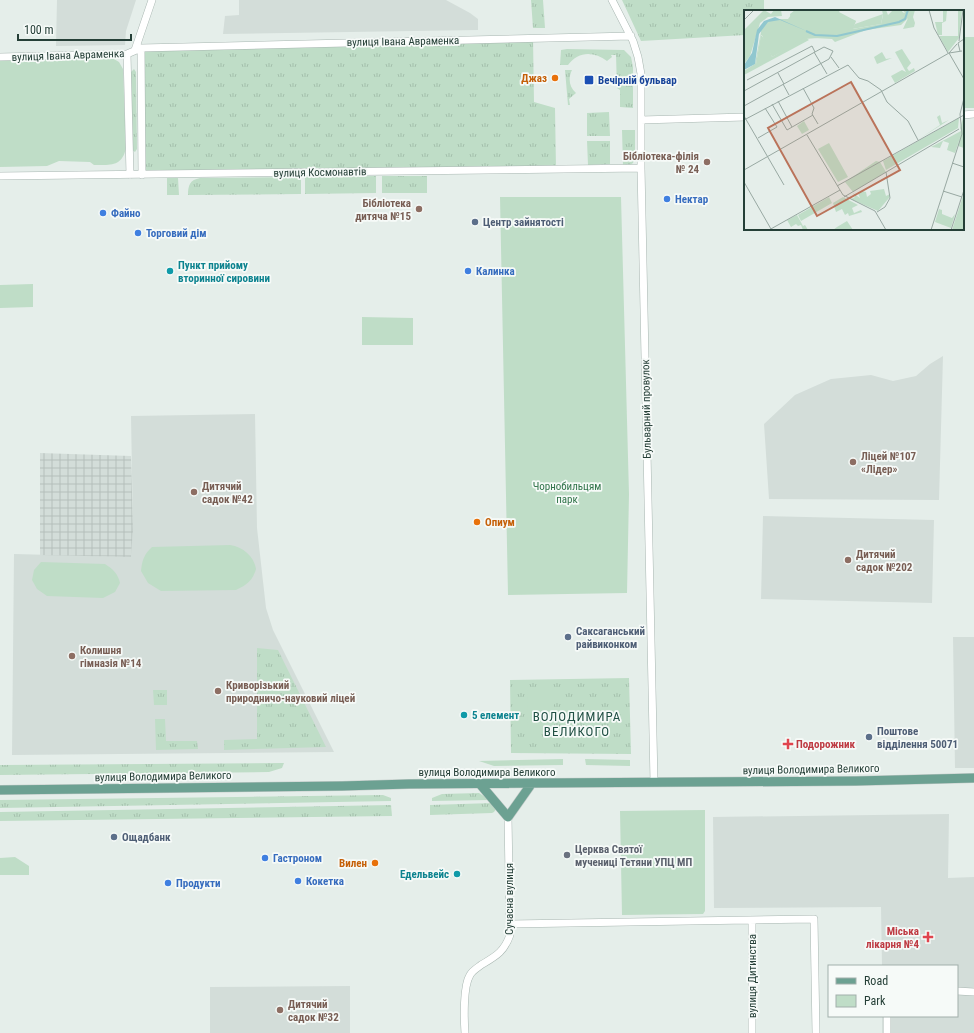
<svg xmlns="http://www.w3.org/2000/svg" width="974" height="1033" font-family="'Roboto Condensed',sans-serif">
	<defs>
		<pattern id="industrial-grid" width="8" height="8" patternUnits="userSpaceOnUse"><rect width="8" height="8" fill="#d3ddd9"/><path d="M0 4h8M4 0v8" fill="none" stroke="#b5bfbb"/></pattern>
		<pattern id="grass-tufts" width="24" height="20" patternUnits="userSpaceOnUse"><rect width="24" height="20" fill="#bfddc7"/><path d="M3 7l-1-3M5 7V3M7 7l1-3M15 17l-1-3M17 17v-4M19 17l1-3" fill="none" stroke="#a4bfac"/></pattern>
	</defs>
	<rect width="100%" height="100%" fill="#e5eeea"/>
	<path fill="#d3ddd9" d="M57 0H136L126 31 125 45 56 46Z
		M239 0H446L470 13 478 19V30L223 34 225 16 239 15Z
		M943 356 939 500 769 499 764 424 795 395 831 379 871 375 893 381 916 376 930 364Z
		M255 414 257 528 266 608 273 630 334 752 12 755 14 554 131 557 133 530 131 416Z
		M763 516 934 520 932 603 761 599Z
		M953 637H974V768H955Z
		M949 814 948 878 974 877V1033H882V1016H957V966H882L881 907 714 908 713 817Z
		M350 986V1033H210V987Z"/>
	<path fill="url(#industrial-grid)" d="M40 453 131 456 133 530 131 557 40 555Z"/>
	<path fill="url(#grass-tufts)" d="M531 0H543L545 28H533Z
		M622 0H764V11H745V35L641 41Z
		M533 38 534 102 555 108 556 169 142 175 141 48Z
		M567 49 624 50 631 57 633 67V108L620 107V90L617 88 616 55H611L612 57 607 61C594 51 578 51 568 65H560L561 50Z
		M134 69 136 72 137 149 135 152 132 150 131 72Z
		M565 70H572C568 78 569 87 576 93L569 99 570 105H568Z
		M609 112 610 136H587V113Z
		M622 130H635V157L633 163 630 165 623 166Z
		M587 141H610V164L588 165Z
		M376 176V193L305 194V177Z
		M382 176H427V193H382Z
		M301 177V194L188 195C188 185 190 180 200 178Z
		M167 178H178L179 195H167Z
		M257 648 278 650 326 747 224 750V740L257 739Z
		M629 678 631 754 511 753 510 680Z
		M153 690H167V705H154Z
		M155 719H165L166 741H197L198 749 156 750Z
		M284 763 282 768 269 772 0 775V765Z
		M479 793 490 800 432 801V798L442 794Z
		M383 795 391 798V801L0 808V800Z
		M493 803 496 809 494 812 492 813 430 815V805Z
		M391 805 392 816 0 821V812Z"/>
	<path fill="#bfddc7" d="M963 37H974V108H963Z
		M114 59 119 62 123 69 126 148C122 167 110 165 94 165L90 162 59 161 47 166 0 167V60Z
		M252 127H263V149H252Z
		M500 197H621L629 494 627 593 508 595Z
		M33 284V307L0 308V285Z
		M362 317 413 318V345H362Z
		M230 545C243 547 254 556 256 569 253 580 247 585 236 590L161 591 148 583 141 571C142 561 144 554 152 547Z
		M41 562 105 564C113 569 118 574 120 583L115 592 103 598 47 596 37 589 32 580 34 570Z
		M527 690H554V727H528Z
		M563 759V765L494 766 479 761Z
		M585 759 630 760V766L586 765Z
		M705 810V911L703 914 622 915 620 811Z
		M15 857 29 866V875H0V858Z"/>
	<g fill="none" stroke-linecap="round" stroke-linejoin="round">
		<defs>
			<path id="minor" d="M612 0 633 41 638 57 641 74V168L654 782
				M141 48 142 175
				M135 50 152 0
				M127 54 130 175
				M0 57 127 54 141 48 631 36
				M963 115 974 114
				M641 120 745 117
				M0 176 641 168
				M752 920V1033
				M511 924 814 919 816 1033
				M957 991 974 992
				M887 1016V1033
				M465 1033C464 1019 463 986 470 975 472 971 477 968 481 965 496 956 504 952 510 935L508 817"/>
			<path id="major" d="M480 784 508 817 532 783
				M0 790 342 786 409 784 856 781 974 778"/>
		</defs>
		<use href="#minor" stroke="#a8b6b1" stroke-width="8"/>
		<use href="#major" stroke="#c2c9c7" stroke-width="10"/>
		<use href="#minor" stroke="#fff" stroke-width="7"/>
		<use href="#major" stroke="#6ca192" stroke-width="9"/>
	</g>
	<g fill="#e8710a" stroke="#f6faf8" stroke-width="1.5">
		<circle cx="555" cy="78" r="4"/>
		<circle cx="477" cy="522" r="4"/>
		<circle cx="375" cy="863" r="4"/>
	</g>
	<rect fill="#1a4fb4" stroke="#f6faf8" stroke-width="1.5" x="584" y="75" width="10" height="10" rx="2"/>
	<g fill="#8d6e63" stroke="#f6faf8" stroke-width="1.5">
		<circle cx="707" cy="162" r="4"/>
		<circle cx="419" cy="209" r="4"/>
		<circle cx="853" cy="462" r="4"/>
		<circle cx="194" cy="492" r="4"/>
		<circle cx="848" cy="560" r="4"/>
		<circle cx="72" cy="656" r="4"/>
		<circle cx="218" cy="691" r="4"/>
		<circle cx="280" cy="1010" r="4"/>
	</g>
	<g fill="#3f7fe0" stroke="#f6faf8" stroke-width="1.5">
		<circle cx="667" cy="199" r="4"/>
		<circle cx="103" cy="213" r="4"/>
		<circle cx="138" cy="233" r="4"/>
		<circle cx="468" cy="271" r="4"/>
		<circle cx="265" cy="858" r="4"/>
		<circle cx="298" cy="881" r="4"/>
		<circle cx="168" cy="883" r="4"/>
	</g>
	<g fill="#5c6f8a" stroke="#f6faf8" stroke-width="1.5">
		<circle cx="475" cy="222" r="4"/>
		<circle cx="568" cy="637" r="4"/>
		<circle cx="869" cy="737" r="4"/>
		<circle cx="114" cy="837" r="4"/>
	</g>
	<g fill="#0f9aa8" stroke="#f6faf8" stroke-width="1.5">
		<circle cx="170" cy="271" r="4"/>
		<circle cx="464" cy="715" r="4"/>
		<circle cx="457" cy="874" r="4"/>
	</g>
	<g fill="#e0444e" stroke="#f6faf8" stroke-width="1.5">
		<path d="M786 738h4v4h4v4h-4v4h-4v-4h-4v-4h4z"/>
		<path d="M926 931h4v4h4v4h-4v4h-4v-4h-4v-4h4z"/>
	</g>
	<circle fill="#6b7280" stroke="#f6faf8" stroke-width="1.5" cx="567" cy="855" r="4"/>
	<g text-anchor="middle" stroke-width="3.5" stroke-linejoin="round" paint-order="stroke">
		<g font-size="11" fill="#253f37" stroke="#f6faf8">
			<text transform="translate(403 41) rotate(-1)" y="4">вулиця Івана Авраменка</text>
			<text transform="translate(68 55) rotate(-2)" y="4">вулиця Івана Авраменка</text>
			<text transform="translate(320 172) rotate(-1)" y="4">вулиця Космонавтів</text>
			<text transform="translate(646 409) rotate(-91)" y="4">Бульварний провулок</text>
			<text transform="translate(811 769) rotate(-1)" y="4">вулиця Володимира Великого</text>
			<text x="487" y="776">вулиця Володимира Великого</text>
			<text transform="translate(163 776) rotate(-1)" y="4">вулиця Володимира Великого</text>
			<text transform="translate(509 899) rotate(-90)" y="4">Сучасна вулиця</text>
			<text transform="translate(752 976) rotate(-90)" y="4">вулиця Дитинства</text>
		</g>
		<g font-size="11" font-weight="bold" fill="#c56008" stroke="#f6faf8" text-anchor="end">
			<text x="547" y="82">Джаз</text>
			<text x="485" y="526" text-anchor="start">Опиум</text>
			<text x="367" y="867">Вилен</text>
		</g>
		<g font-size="11" font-weight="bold" fill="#164399" stroke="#f6faf8" text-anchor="start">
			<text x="598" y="84">Вечірній бульвар</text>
		</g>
		<g font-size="11" font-weight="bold" fill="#785e54" stroke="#f6faf8" text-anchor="start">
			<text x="699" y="160" text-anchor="end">Бібліотека-філія<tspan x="699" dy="13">№ 24</tspan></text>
			<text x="411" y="207" text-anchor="end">Бібліотека<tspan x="411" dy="13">дитяча №15</tspan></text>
			<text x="861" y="460">Ліцей №107<tspan x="861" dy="13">«Лідер»</tspan></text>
			<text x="202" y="490">Дитячий<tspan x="202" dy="13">садок №42</tspan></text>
			<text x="856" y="558">Дитячий<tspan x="856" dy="13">садок №202</tspan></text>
			<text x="80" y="654">Колишня<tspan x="80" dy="13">гімназія №14</tspan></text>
			<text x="226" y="689">Криворізький<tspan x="226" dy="13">природничо-науковий ліцей</tspan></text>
			<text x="288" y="1008">Дитячий<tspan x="288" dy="13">садок №32</tspan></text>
		</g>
		<g font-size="11" font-weight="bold" fill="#366cbe" stroke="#f6faf8" text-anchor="start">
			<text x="675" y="203">Нектар</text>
			<text x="111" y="217">Файно</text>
			<text x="146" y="237">Торговий дім</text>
			<text x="476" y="275">Калинка</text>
			<text x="273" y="862">Гастроном</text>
			<text x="306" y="885">Кокетка</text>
			<text x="176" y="887">Продукти</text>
		</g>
		<g font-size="11" font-weight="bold" fill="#4e5e75" stroke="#f6faf8" text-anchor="start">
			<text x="483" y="226">Центр зайнятості</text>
			<text x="576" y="635">Саксаганський<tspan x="576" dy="13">райвиконком</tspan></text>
			<text x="877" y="735">Поштове<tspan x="877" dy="13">відділення 50071</tspan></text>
			<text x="122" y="841">Ощадбанк</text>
		</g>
		<g font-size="11" font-weight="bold" fill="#0d838f" stroke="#f6faf8" text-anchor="start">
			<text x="178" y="269">Пункт прийому<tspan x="178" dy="13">вторинної сировини</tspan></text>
			<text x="472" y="719">5 елемент</text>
			<text x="449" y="878" text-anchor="end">Едельвейс</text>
		</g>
		<g font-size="11" fill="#31744a" stroke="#f6faf8">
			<text x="567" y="490">Чорнобильцям<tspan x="567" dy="13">парк</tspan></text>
		</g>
		<g font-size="11" font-weight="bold" fill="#be3a42" stroke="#f6faf8" text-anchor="start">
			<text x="796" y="748">Подорожник</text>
			<text x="919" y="935" text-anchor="end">Міська<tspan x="919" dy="13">лікарня №4</tspan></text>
		</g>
		<g font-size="11" font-weight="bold" fill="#5b616d" stroke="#f6faf8" text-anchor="start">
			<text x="575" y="853">Церква Святої<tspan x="575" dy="13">мучениці Тетяни УПЦ МП</tspan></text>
		</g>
		<g font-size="13" letter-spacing="1" fill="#215044" stroke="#f6faf8">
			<text x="577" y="721">ВОЛОДИМИРА<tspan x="577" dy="15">ВЕЛИКОГО</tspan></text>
		</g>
	</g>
	<g transform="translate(744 10)">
		<rect width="220" height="220" fill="#e5eeea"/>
		<path d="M51 0H87L112 11 109 19 137 14 139 5 138 0H142L144 5 149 0 161 3 159 0H171L169 7 171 13 170 17 159 19 164 8 157 15 122 20 91 32 88 29 17 25 12 55 0 61 11 54 18 17 47 15 46 4ZM199 0H203L202 11 198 13V25H194L191 12H199ZM214 0H218L215 28 204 42 195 26H214ZM158 39 167 53 163 58 165 61 170 58 171 61 151 73 147 66 158 60 162 62 151 42ZM138 42 142 49 148 48 133 54 130 47ZM196 105 198 113 205 110 175 129 196 115 193 107ZM220 105V138L214 136 216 128 211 143 203 140 205 133 199 131 196 138 187 137 217 121 216 118ZM132 151 136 152 142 162 109 182 101 172ZM140 179 142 186 146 184 145 188 134 201 107 189 111 187 109 183 116 188 114 183 118 181 122 182 123 187 127 184 126 181ZM220 183V220H208ZM99 187 114 195 108 198 110 203 117 200 118 202 105 206 104 203 101 205 98 199 92 202 89 193ZM53 205 59 216 61 215 64 220H59L57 215 54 216 52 214 47 217 43 210ZM103 211 109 220H89L93 217Z" fill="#bfddc7"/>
		<path d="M195 199 198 200V204L208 208 211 204 207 218 191 212Z" fill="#bfddc7"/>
		<path d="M51 0H96L95 2 112 11 99 26 61 29 28 47 17 23 18 15 28 9H44ZM215 108 214 118 142 160 139 151ZM60 111 65 120 58 124 53 116ZM85 133 104 167 94 172 74 139ZM85 187 88 193 57 211 54 205Z" fill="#bfddc7"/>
		<path d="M148.5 5a5.5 5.5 0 1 1 11 0a5.5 5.5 0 1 1-11 0ZM20 0 27 4 30 0H37L38 6 24 7 16 13 6 46 0 54V20ZM139 4 137 14 108 19 111 14ZM17 25 23 32 28 47 61 27 65 30 0 65V61L12 54Z" fill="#bfddc7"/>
		<path d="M31 7 65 22 36 10 24 12 15 24 11 54 0 60V55L8 43 13 20 20 11Z" fill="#90c7cf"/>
		<path fill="none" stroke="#90c7cf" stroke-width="2" d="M62 21 71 25 93 26 155 12 161 9 164 0"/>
		<path fill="none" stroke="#98a8a2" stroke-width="1" d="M112 0H126M185 0 190 18 204 43M0 10 10 0M215 31 219 0M216 41 214 33 220 29M70 42 83 64M205 43 220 69M205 43 213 34M87 47 95 58M34 63 40 74M3 70 68 36 71 42M39 74 45 85M59 78 70 98 68 104 74 114M0 81 80 37 89 41 85 49 0 96M34 91 48 117M28 94 43 120 69 105M216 104 220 88M0 106 40 175M0 110 104 55 115 68 124 71 137 80 143 92 164 111 174 130M63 125 99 185 131 201 142 220M14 128 33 117 21 98M208 153 220 157M0 160 205 43 218 41M0 172 27 219M93 176 220 105M199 181 218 187M100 187 215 119M133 202 141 197 146 188 142 162M25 220 96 180M187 220 218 124 216 104M207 220 220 180"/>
		<path fill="#ba735a" fill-opacity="0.15" stroke="#ba735a" stroke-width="2" d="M107 72 156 160 73 206 24 118Z"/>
		<rect width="220" height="220" fill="none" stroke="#253f37" stroke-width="2"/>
	</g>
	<rect x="828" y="965" width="130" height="52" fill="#f6faf8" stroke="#a2afab"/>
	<rect x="836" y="978" width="20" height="6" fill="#6ca192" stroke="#a2afab"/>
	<text x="864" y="985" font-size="12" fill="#253f37">Road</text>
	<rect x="836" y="995" width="20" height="12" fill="#bfddc7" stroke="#a2afab"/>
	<text x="864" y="1005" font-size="12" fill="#253f37">Park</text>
	<path d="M18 34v6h113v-6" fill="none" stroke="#253f37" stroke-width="2"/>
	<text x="24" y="34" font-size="12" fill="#253f37" stroke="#f6faf8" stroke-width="3" paint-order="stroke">100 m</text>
</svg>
